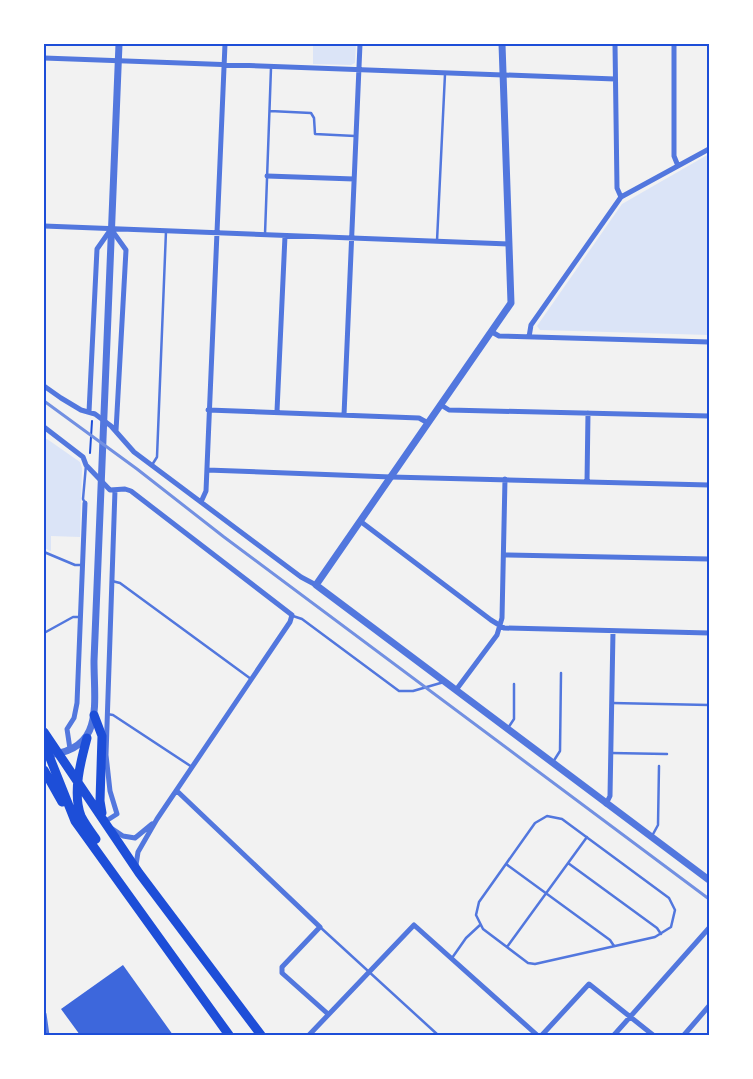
<svg xmlns="http://www.w3.org/2000/svg" width="753" height="1079" font-family="Roboto,sans-serif">
	<rect width="100%" height="100%" fill="#f2f2f2"/>
	<path fill="#dbe4f7" d="M313 44H356L355 63 351 65 313 64Z
		M709 154V335L540 330 537 326 622 204Z
		M44 439H47L80 462 82 468 80 537 51 536V551L44 548Z"/>
	<path fill="#3d67dc" d="M123 965 173 1035H80L61 1009Z"/>
	<g fill="none" stroke-linecap="round" stroke-linejoin="round">
		<path stroke="#1d4ed8" stroke-width="2" d="M90 453 92 421"/>
		<path stroke="#5277de" stroke-width="2.5" d="M270 111 311 113 314 118 315 134 355 136
			M265 234 271 68
			M437 241 445 74
			M152 465 157 457 166 231
			M85 503 83 499 86 465
			M44 552 75 565H81
			M112 581 120 583 251 679
			M293 616 302 619 399 691H413L444 682
			M44 633 73 617H79
			M612 703 709 705
			M107 714 113 715 192 767
			M508 728 514 719V684
			M611 753 667 754
			M553 762 560 751 561 673
			M547 816 562 819 669 898 675 910 671 927 655 937 535 964 528 963 483 929 476 915 479 902 535 823Z
			M652 836 658 825 659 766
			M568 863 657 928 661 934
			M506 864 610 940 614 946
			M320 927 438 1035
			M507 947 587 837
			M452 958 466 938 480 925"/>
		<path stroke="#5277de" stroke-width="5" d="M615 44 617 188 621 197
			M674 44V156L678 166
			M44 58 615 79
			M267 176 354 179
			M44 226 509 244
			M492 332 499 336 709 342
			M529 337 531 325 621 197 709 149
			M44 386 61 398 81 410 95 414 111 426 134 452 301 577 316 585
			M441 405 449 410 709 416
			M208 410 419 418 428 423
			M277 411 285 236
			M89 412 97 249 111 229 126 250 116 431
			M344 415 360 44
			M44 427 83 457 86 465 110 490 125 489 131 491 292 615 290 622 157 819 138 852 136 865
			M207 470 391 477 709 485
			M587 482 588 413
			M201 502 206 491 225 44
			M360 521 491 620 504 628 709 633
			M504 555 709 559
			M456 690 497 635 502 618 505 479
			M70 749 67 729 74 718 77 703 85 503
			M177 791 320 927 282 967V973L328 1014
			M606 804 610 796 613 631
			M106 821 117 814 110 791 106 755 115 490
			M111 828 123 836 135 838 152 824
			M44 1014 47 1035
			M309 1035 414 925 537 1035
			M542 1035 589 984 653 1035
			M614 1035 709 928
			M684 1035 709 1006"/>
		<path stroke="#5277de" stroke-width="7" d="M502 44 511 303 316 585 709 880
			M44 755C105 752 94 706 94 661L119 44"/>
		<path stroke="#1d4ed8" stroke-width="9" d="M94 715 102 736 100 801 102 813
			M44 732 139 873 261 1035
			M87 738C81 760 72 793 81 816 85 824 91 832 96 839
			M44 743 75 821 229 1035
			M44 770 62 802"/>
		<path stroke="#7290e2" stroke-width="3" d="M44 401 137 469 224 537 709 899"/>
	</g>
	<rect width="753" height="1079" fill="none" stroke="#ffffff" stroke-width="90"/>
	<rect x="45" y="45" width="663" height="989" fill="none" stroke="#1d4ed8" stroke-width="2"/>
</svg>
